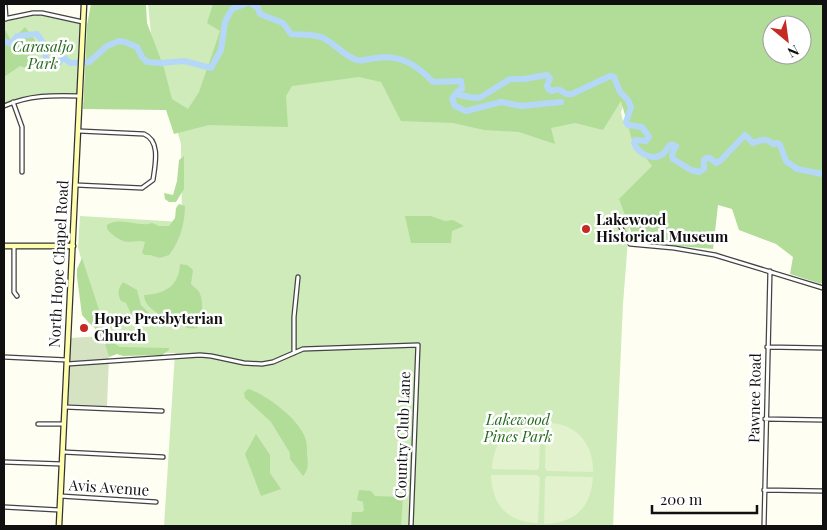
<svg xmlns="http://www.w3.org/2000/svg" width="827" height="530" font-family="'Playfair Display',serif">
	<rect width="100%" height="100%" fill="#fffef3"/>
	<path fill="#cfebba" d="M148 4H224L276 82 291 34 583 87 625 101 621 112 623 121 632 126 639 140 633 142C640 152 649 157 660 154L631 201 623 304 613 526H164L175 353 109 351 78 248 80 216 182 222 181 144 162 78 151 34Z
		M38 15C55 17 65 23 83 22L80 96H40L4 106V19L12 18V20Z"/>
	<path fill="#b1dd99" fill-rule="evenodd" d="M91 4H146L147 23 164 68 172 99 188 109 199 92 220 31 207 23 213 4H823V281L821 284 790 274 793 257 776 244 739 230 732 209 718 205 713 249 635 242 619 199 652 166 632 140 621 101 603 130 575 123 551 128 555 144 519 132 484 130 453 123 401 121 381 82 359 77 292 86 286 96 288 127 209 125 174 134 166 110 83 109 87 25ZM772 25H802V55H772Z
		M25 27 35 40 32 70 20 66 4 77V31H6L11 41Z
		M184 156V189L176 202H169L165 199 164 193 173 195 177 181 179 160Z
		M179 204 185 206C185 222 180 242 169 255L160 258 150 255H145L142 253 145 242C139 240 134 242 128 242 120 241 112 235 107 229V225C121 216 138 228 152 223L159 226H169L175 218 176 208Z
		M431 216 445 221 453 220 464 226 452 231 451 243H411L405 216Z
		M82 258 109 340 120 347 169 348V350L162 355 123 356 117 354 109 357 94 327 89 323 82 315 77 277V269Z
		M180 264 187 265 193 270 191 284C194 287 199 290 200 294 204 304 202 318 197 328 184 331 179 320 167 321 159 312 145 309 144 295 165 294 179 286 180 264Z
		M123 282 137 290 141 305 151 315V320L145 324C139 323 137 317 131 314L126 303 121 301C117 293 118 289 123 282Z
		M248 389C266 394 297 418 304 435 307 441 307 447 307 454 308 462 309 470 303 476L290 459V453L271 422 245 398 244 393Z
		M256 434 270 455V473L281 489 261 496 245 454Z
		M359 490 371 491 375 496 403 497 401 526H351L352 512H362L364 510 363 502 357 500Z"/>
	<path fill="#d5e3c2" d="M103 336 109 358 107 406 68 404 70 338Z"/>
	<path fill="#e1f2cc" d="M541 422 539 468 537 470 492 469C493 439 511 422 541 422Z
		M546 423C575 422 594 443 593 472L547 471 545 468Z
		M491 475H537L540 478 538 523C507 522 492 505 491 475Z
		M547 476 593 477C591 508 575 523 544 524L545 478Z"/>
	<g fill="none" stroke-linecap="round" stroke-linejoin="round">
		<path stroke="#b6d8f8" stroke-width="6" d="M252 4 258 8 260 14 283 23 291 34C300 35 312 34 321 37 334 42 343 56 357 60 362 62 370 58 376 58 400 54 417 65 433 82L461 81 462 89 457 92 452 99 455 106 466 111 501 102 521 106 561 102
			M4 41 11 44 17 36 37 34C44 42 45 50 46 61L49 63 58 64 63 57 70 63 89 62 107 46 119 41 125 42 137 47 142 57 147 62 161 63 184 61 211 68 221 50 225 22 232 9 245 4
			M457 92 459 95 475 98 481 97 510 79H524L547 75 550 78 547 86 548 89 552 91C558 88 561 90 566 94H572L610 76 614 77 620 92 628 100 631 107 626 122 628 125 642 127 649 137 646 141 635 140 634 143C638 154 654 162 664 153 666 151 667 148 669 146 672 143 673 145 676 146L672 154 673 159 691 170 699 172 704 169V160L706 158H710L716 163 720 161 745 135 753 143C762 140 765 137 773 144L778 143 780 145 786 161 797 169 823 174"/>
		<defs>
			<path id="street" d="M5 4 6 19
				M4 19 33 13H42L83 22
				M13 102 22 127V172
				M4 106C29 95 53 95 80 96
				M76 185 142 188 153 180C155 165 161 141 144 134L79 131
				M619 224 630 244 674 248 715 255 823 288
				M14 246V292L17 296
				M767 347 823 348
				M294 353V317L298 277
				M4 357 67 360
				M67 364 200 355 211 356 244 363 262 364 273 362 303 349 418 345 411 526
				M65 407 162 411
				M765 419 823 420
				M38 424H63
				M63 452 163 457
				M4 462 62 464
				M764 490 823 491
				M60 496 156 502
				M4 507 59 510
				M764 526 770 271"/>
			<path id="secondary" d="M4 246H73
				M59 526 84 4"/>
		</defs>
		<use href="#street" stroke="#434343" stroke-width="5.5"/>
		<use href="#secondary" stroke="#323232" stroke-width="7"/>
		<use href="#street" stroke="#fff" stroke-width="3"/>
		<use href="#secondary" stroke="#fffeae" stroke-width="4.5"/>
	</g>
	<g fill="#c52b22" stroke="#fff" stroke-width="2">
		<circle cx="586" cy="229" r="5"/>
		<circle cx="84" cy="328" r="5"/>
	</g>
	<g text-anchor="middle" stroke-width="5" stroke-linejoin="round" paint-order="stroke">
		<g font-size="15" font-style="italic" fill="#256b1d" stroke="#fff">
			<text x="43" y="52">Carasaljo<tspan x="43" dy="17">Park</tspan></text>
			<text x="518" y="425">Lakewood<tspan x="518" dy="17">Pines Park</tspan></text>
		</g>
		<g font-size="15" font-weight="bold" fill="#101010" stroke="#fff" text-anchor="start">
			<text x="596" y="225">Lakewood<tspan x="596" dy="17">Historical Museum</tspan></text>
			<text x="94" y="324">Hope Presbyterian<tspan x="94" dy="17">Church</tspan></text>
		</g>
		<g font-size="15" fill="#101010" stroke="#fff">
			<text transform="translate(59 264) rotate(-87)" y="5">North Hope Chapel Road</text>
			<text transform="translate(755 398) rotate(-89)" y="5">Pawnee Road</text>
			<text transform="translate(403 435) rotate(-88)" y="5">Country Club Lane</text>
			<text transform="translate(109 488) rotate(4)" y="5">Avis Avenue</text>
		</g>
	</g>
	<rect width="827" height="530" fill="none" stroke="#101010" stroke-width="10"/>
	<g transform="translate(787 40) rotate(151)"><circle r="24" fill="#ffffff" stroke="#9f9f9f"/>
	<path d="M0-4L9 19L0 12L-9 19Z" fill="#c52b22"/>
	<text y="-8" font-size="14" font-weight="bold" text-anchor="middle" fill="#101010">N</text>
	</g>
	<path d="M652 505v8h105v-8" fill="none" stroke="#101010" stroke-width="2.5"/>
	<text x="660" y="505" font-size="15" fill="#101010" stroke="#ffffff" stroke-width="4" paint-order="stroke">200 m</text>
</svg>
